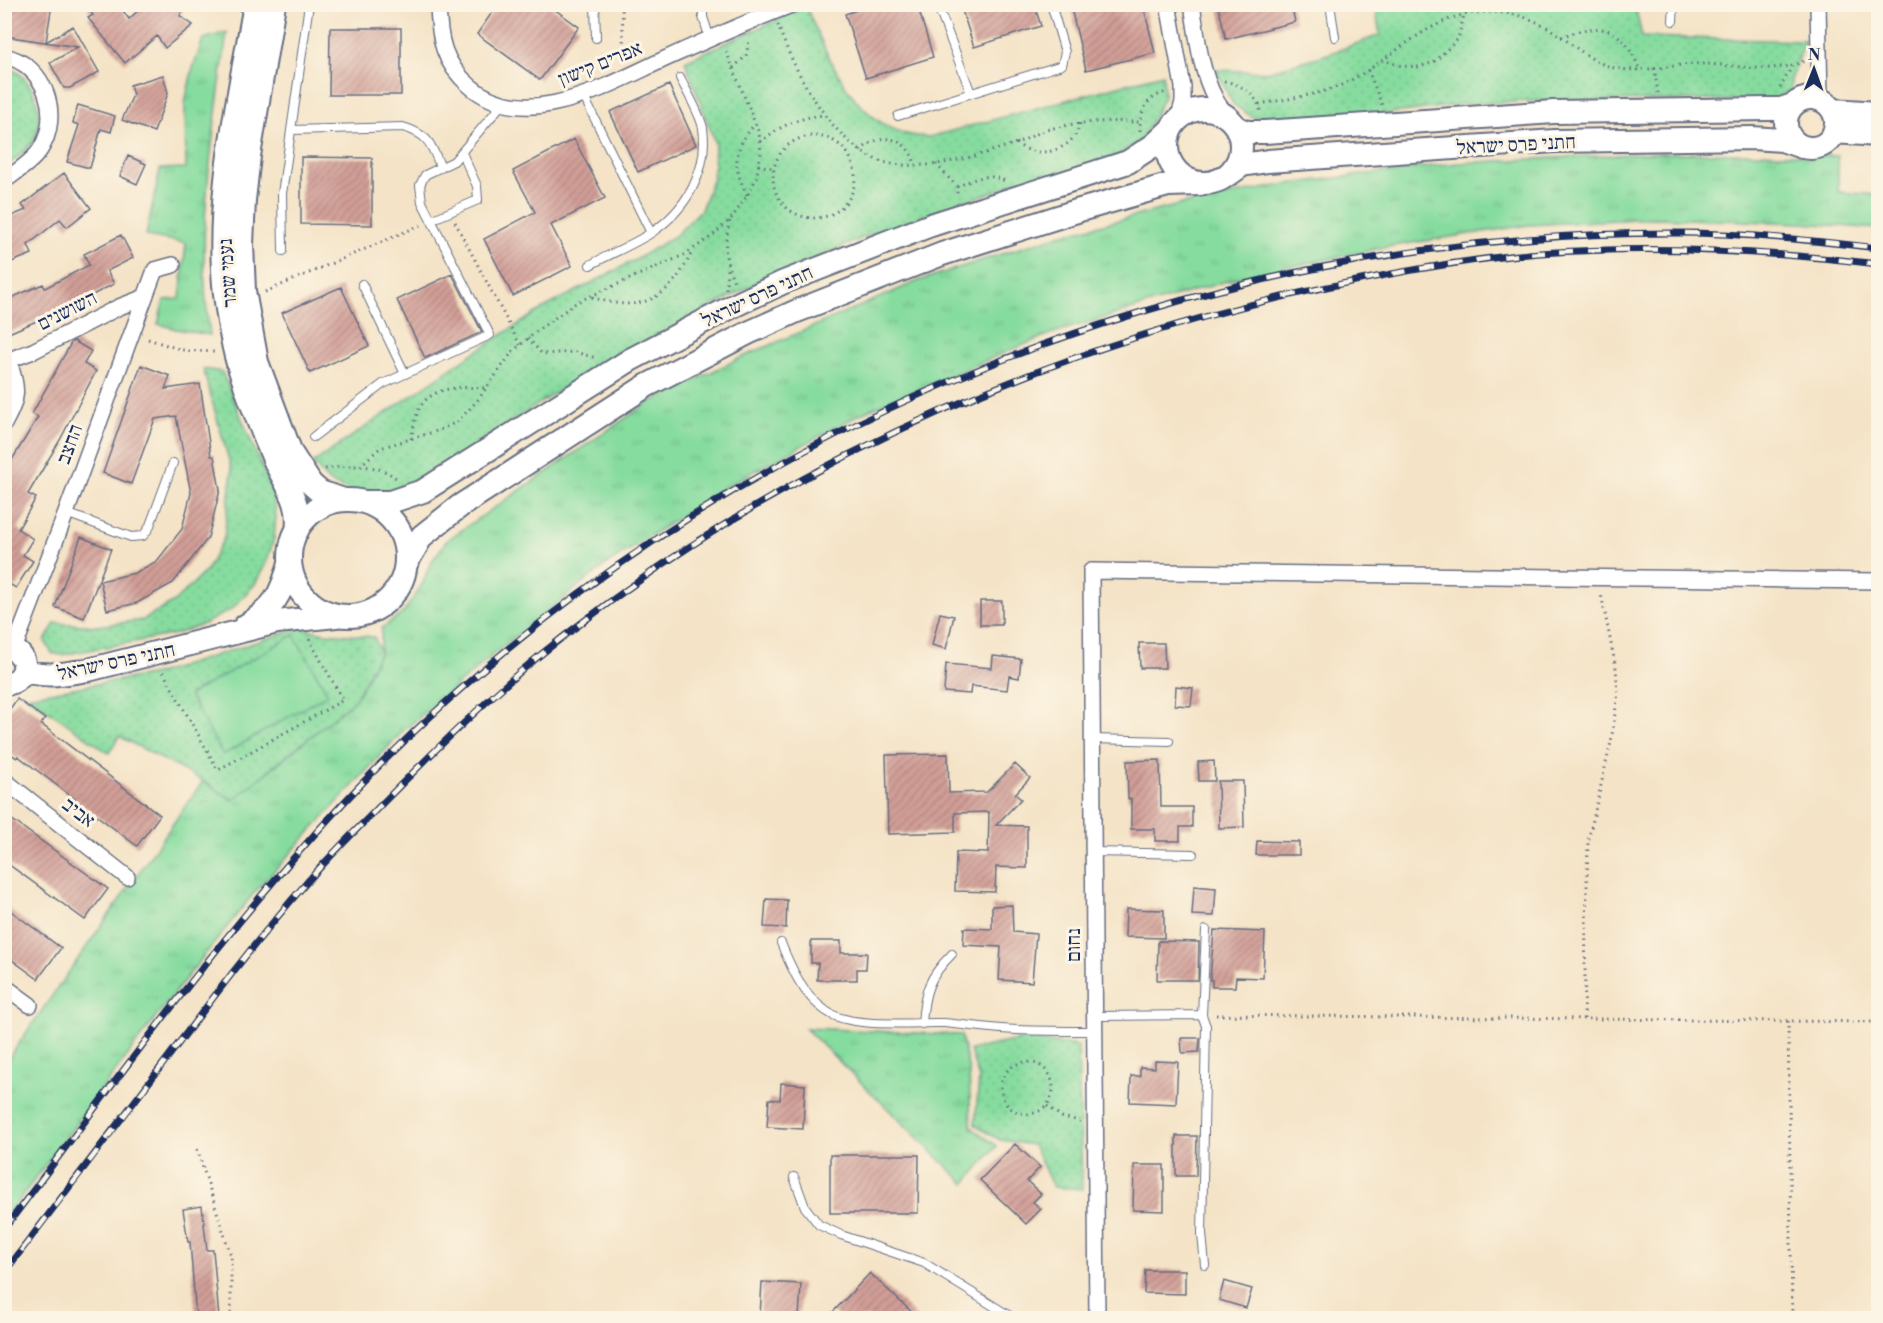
<svg xmlns="http://www.w3.org/2000/svg" width="1883" height="1323" font-family="'Libre Bodoni','Frank Ruhl Libre',serif">
	<defs>
		<pattern id="grass-tufts" width="24" height="20" patternUnits="userSpaceOnUse" patternTransform="scale(1.5)"><rect width="24" height="20" fill="#86dc9f"/><path d="M3 7l-1-3M5 7V3M7 7l1-3M15 17l-1-3M17 17v-4M19 17l1-3" fill="none" stroke="#73bd8b"/></pattern>
		<pattern id="park-dots" width="8" height="8" patternUnits="userSpaceOnUse" patternTransform="scale(1.5)"><rect width="8" height="8" fill="#86dc9f"/><path d="M2 2h.1M6 6h.1" fill="none" stroke="#73bd8b" stroke-width="1.8" stroke-linecap="round"/></pattern>
		<pattern id="building-hatch" width="6" height="6" patternUnits="userSpaceOnUse" patternTransform="scale(1.5)"><rect width="6" height="6" fill="#d29f97"/><path d="M-1 1l2-2M0 6l6-6M5 7l2-2" fill="none" stroke="#aa827e"/></pattern>
	</defs>
	<rect width="100%" height="100%" fill="#fcf5e5"/>
	<filter id="ink" filterUnits="userSpaceOnUse"><feTurbulence type="fractalNoise" baseFrequency=".0167" numOctaves="2"/><feDisplacementMap in="SourceGraphic" scale="12" xChannelSelector="R" yChannelSelector="G"/><feConvolveMatrix kernelMatrix="1 2 1 2 8 2 1 2 1" color-interpolation-filters="sRGB"/></filter>
	<filter id="wash" filterUnits="userSpaceOnUse"><feTurbulence type="fractalNoise" baseFrequency=".008" numOctaves="4" result="noise"/><feDisplacementMap in="SourceGraphic" scale="24" xChannelSelector="R" yChannelSelector="G"/><feGaussianBlur stdDeviation="1.35" result="paint"/><feColorMatrix in="noise" values="0 0 0 0 0 0 0 0 0 0 0 0 0 0 0 0 0 1.4 0 .05"/><feComposite in="paint" operator="in"/></filter>
	<g filter="url(#wash)">
		<rect width="100%" height="100%" fill="#f4e3c6"/>
		<path fill="url(#grass-tufts)" stroke="#50867e" stroke-width="1.5" d="M227 32C214 133 194 234 210 335L176 329 158 324 164 300 180 299 186 243 146 236 160 169 186 168 185 103 192 71 203 39Z
			M1648 153H1759L1838 156V192L1878 195V229L1802 223 1654 218 1529 225 1392 246 1240 277 1050 334 868 410 725 487 607 564 505 645 402 732 254 893 172 996 5 1219V1063L203 781 233 800 355 700 380 652 382 628 404 612 423 583 430 564 447 540 648 403 738 359 918 281 1060 235 1187 203 1288 184 1458 163Z
			M805 1028 961 1035 969 1071 971 1127 997 1146 965 1184Z"/>
		<path fill="url(#park-dots)" stroke="#50867e" stroke-width="1.5" d="M1375 4 1635 5 1642 37 1805 41 1791 80V90L1773 100 1532 101 1464 104 1371 116 1252 117 1233 104 1216 70 1267 72 1331 53 1380 35Z
			M806 7C828 55 850 118 906 134 913 136 922 136 929 137L1163 74 1164 96 1153 119 1140 141 1104 164 1024 181 872 234 759 282 589 371 417 483C390 491 353 499 329 481 323 476 318 469 313 463L472 354 542 309 635 260 675 236 701 210 713 178 715 143 685 61Z
			M5 67C36 74 49 121 30 145 23 153 13 161 5 167Z
			M203 369 222 372 273 493 276 516 274 538 267 561 255 584 232 609 204 624 176 634 62 655 52 653 45 641 55 623 97 626 143 620 174 602 206 571 224 538 232 471Z
			M299 628 325 633 374 637 380 652 355 700 233 800 203 781 119 736 109 753 27 696 161 673Z
			M1023 1039 1078 1046 1082 1189 1053 1187 1033 1145 1000 1140 975 1125 979 1079 970 1050Z"/>
		<path fill="#86dc9f" stroke="#50867e" stroke-width="1.5" d="M294 635 328 694 223 755 189 695Z"/>
		<g id="blocks">
			<path fill="url(#building-hatch)" d="M4 4H52L46 42 73 26 99 72 70 88H64L50 63 78 47 4 36Z
				M85 4H118L129 19 145 4H186L180 16 193 25 165 48 157 36 125 63 88 18 93 15Z
				M498 4H547L579 27 540 80 477 34Z
				M876 4H917L933 57 866 78 845 14Z
				M960 4H1034L1041 26 974 47Z
				M1070 4H1143L1155 53 1086 70Z
				M1218 4H1291L1295 22 1226 39Z
				M330 28H401V95H329Z
				M163 75 168 93 154 132 122 120 133 95 130 85Z
				M669 85 696 145 638 172 610 112Z
				M78 105 115 116 111 132 101 129 90 168 67 162 79 125 73 123Z
				M574 139 605 198 551 225 572 266 513 296 484 239 535 212 513 171Z
				M128 156 146 164 137 184 120 176Z
				M301 157 372 158V225L301 224Z
				M64 173 91 208 67 227 60 219 28 245 32 254 4 265V219L26 210 22 205Z
				M121 235 133 258 107 271 114 284 69 307 4 335V301L43 284 45 288 89 265 84 254Z
				M452 274 482 332 425 358 397 300Z
				M341 287 369 346 310 373 282 313Z
				M74 341 91 351 84 364 96 371 60 440 28 494 36 498 18 529 33 539 23 555 33 561 16 588 4 581V473L38 417 32 414 71 343Z
				M141 365 170 376 165 389 200 384 211 456H214L220 490 208 538 173 583 137 603 107 610 100 581 135 573 157 561 182 529 191 493 176 416 155 419 131 484 103 473Z
				M81 537 111 549 84 618 55 607Z
				M980 601H1002V625H980Z
				M940 613 954 616 946 649 932 645Z
				M1139 643H1164L1165 668H1140Z
				M993 656 1021 659 1019 678 1009 676 1007 690 971 686 970 694 944 692 946 664 992 668Z
				M1176 686 1193 688 1191 706 1175 705Z
				M17 699 45 719 41 724 160 815 137 846 18 756 17 758 4 750V717Z
				M948 754 949 793 987 792 1015 764 1030 778 1015 794 1021 799 996 825 1027 826V868L996 867 995 892 955 891 956 852 988 853 989 812 955 813V832L888 834 886 755Z
				M1160 760 1161 807H1192V827H1180V841H1155V829H1131V799H1128L1127 761Z
				M1214 761 1215 781H1199L1198 762Z
				M1218 781H1243L1244 827 1219 828Z
				M4 814 108 889 85 920 4 861Z
				M1257 841 1299 842V855H1256Z
				M1194 886 1216 888 1214 916 1192 915Z
				M766 899 787 900 786 928 764 927Z
				M1012 905 1013 932 1036 934 1032 982 999 980 1001 947 963 945 964 928 992 929V906Z
				M4 906 61 948 38 979 4 954Z
				M1126 909 1164 910V938L1125 937Z
				M1214 930 1265 932 1263 978 1236 977 1235 987H1212V980H1210Z
				M811 941H841V953H867L866 969H857V980H817L818 963H811Z
				M1158 941 1199 942 1198 980H1157Z
				M1181 1038H1200L1199 1052 1182 1053Z
				M1155 1061 1178 1062 1176 1104 1130 1102 1131 1076H1140V1067L1155 1068Z
				M781 1083 805 1085 803 1129 767 1127 769 1099 780 1100Z
				M1176 1136H1197L1196 1176H1176Z
				M1015 1144 1040 1167 1027 1181 1041 1194 1033 1202 1041 1209 1026 1224 980 1180Z
				M830 1155H919L918 1213H830Z
				M1134 1165H1164V1211L1133 1210Z
				M202 1206 207 1250H213L219 1318H196L190 1242H188L183 1209Z
				M1145 1270H1185V1294L1144 1293Z
				M870 1273 918 1318H840L833 1312Z
				M1224 1281 1252 1289 1246 1308 1219 1300Z
				M762 1282 801 1284 799 1318 760 1316Z"/>
		</g>
	</g>
	<g filter="url(#ink)">
		<use href="#blocks" fill-opacity="0" stroke="#676e82" stroke-width="1.5"/>
		<g fill="none" stroke-linecap="round" stroke-linejoin="round">
			<defs>
				<path id="lane" d="M595 4 596 38
					M703 4V17L710 39
					M937 4 971 93
					M1330 4 1335 37
					M1673 21 1674 4
					M583 95 651 233
					M898 116 1062 65 1065 52 1051 4
					M291 130 403 127C430 135 431 145 441 168
					M431 220 478 200 477 186 462 153
					M283 251 282 194 309 4
					M590 265C610 254 632 245 651 233 686 210 709 171 703 128 700 114 687 92 680 78
					M362 284 405 374
					M313 437 383 384 490 335 422 202 420 185 425 175 454 161 503 103
					M66 513 131 537 143 536 149 528 173 463
					M1092 739 1169 741
					M1093 852 1193 854
					M781 943C791 968 803 995 826 1011 851 1029 913 1022 944 1023 968 1025 992 1029 1017 1030 1043 1031 1069 1031 1095 1031
					M1202 1015 1206 1026 1202 1234 1205 1265
					M1095 1016 1202 1015 1206 930
					M922 1024C924 991 929 977 952 954
					M794 1177 805 1207 819 1225 841 1235 924 1263 1013 1318"/>
				<path id="street" d="M438 4C439 39 443 63 470 86 527 135 611 83 667 58 709 39 751 20 794 4
					M1168 4 1183 87V102L1178 120
					M1192 4C1197 35 1200 70 1215 98 1218 105 1224 112 1229 118
					M1818 4 1820 99
					M4 56C46 64 62 116 40 150 32 162 16 172 4 181
					M4 362 33 351 119 307 145 297
					M4 424C19 397 18 391 9 361
					M14 649 66 513 155 270 173 265
					M4 780 127 877
					M4 986 30 1005
					M1097 1318 1091 571 1878 581"/>
				<path id="secondary" d="M255 4C239 97 214 200 225 294 228 318 232 346 240 370 250 400 261 430 274 459 285 485 302 501 297 531
					M274 4 249 156 244 200 242 244 244 291 257 362 291 453 311 484 320 492 344 500
					M1786 123a25 25 0 1 1 50 0a25 25 0 1 1-50 0Z
					M1167 146a37 37 0 1 1 74 0a37 37 0 1 1-74 0Z
					M1833 110 1878 113
					M1237 128 1248 132H1265L1554 112 1769 109H1781L1793 105
					M1834 132 1878 135
					M1231 173 1242 165 1268 161 1555 141 1752 138 1782 140 1802 147
					M290 558a58 58 0 1 1 116 0a58 58 0 1 1-116 0Z
					M364 502H390L423 491 630 360 735 305 784 282 931 225 1128 162 1154 145 1170 130
					M407 562 422 536 460 506 646 386 748 333 797 311 942 254 1080 210 1168 185 1200 184
					M245 626C274 608 281 596 290 563
					M4 647C31 650 31 682 4 684
					M24 671C47 677 65 674 88 670L277 622 336 616"/>
			</defs>
			<use href="#lane" stroke="#676e82" stroke-width="10"/>
			<use href="#street" stroke="#676e82" stroke-width="18"/>
			<use href="#secondary" stroke="#676e82" stroke-width="26"/>
			<path stroke="#676e82" stroke-width="3" stroke-dasharray="1.5 4.5" stroke-linecap="butt" d="M622 4 624 63
				M1511 4V14
				M778 25C793 70 834 147 883 162 899 166 921 166 937 164 963 160 991 152 1016 143 1028 139 1038 132 1050 129 1079 121 1110 121 1140 122
				M1561 37C1601 21 1622 26 1639 68
				M1382 60 1402 66 1419 67 1434 62 1458 39 1464 15
				M733 68 746 56 749 40
				M1654 68 1658 93
				M1368 70 1382 105
				M1224 81C1243 85 1257 94 1261 113
				M1780 88 1792 66 1804 61
				M1259 104C1286 99 1314 96 1339 86 1388 65 1427 14 1483 12 1510 11 1535 18 1556 33 1575 46 1592 63 1615 68 1637 73 1669 66 1692 64 1714 63 1734 67 1756 68 1767 69 1780 67 1792 66
				M1140 131C1140 111 1146 97 1167 92
				M773 177a41 41 0 1 1 82 0a41 41 0 1 1-82 0Z
				M760 142C780 126 799 117 825 115
				M1016 143C1037 161 1075 151 1080 123
				M860 151C881 131 907 136 915 164
				M936 164 957 187V196
				M758 165 773 168
				M957 187C973 179 989 171 1006 182
				M747 195C732 166 733 149 755 124
				M730 221C723 247 724 259 735 284
				M455 222 520 345
				M726 289 727 268
				M265 292 421 225
				M592 297C642 315 671 297 692 252
				M528 338 542 354 575 352 596 358
				M148 339 182 350 214 352
				M411 439C414 428 415 412 423 403 438 385 465 387 486 388
				M360 466 380 448 437 431 457 422 477 401 513 351 538 330 577 302 684 255 711 237 731 219 747 196 756 179 761 153 759 133 725 48
				M325 469C349 465 379 462 398 480
				M163 672 218 770 343 700 309 639
				M1216 1015 1878 1022
				M1584 1019 1588 841 1611 742 1618 693 1616 668 1601 594
				M1788 1021 1792 1318
				M1001 1088a26 26 0 1 1 52 0a26 26 0 1 1-52 0Z
				M1047 1106 1062 1117 1080 1121
				M197 1149 231 1256V1318"/>
			<use href="#lane" stroke="#fff" stroke-width="8"/>
			<use href="#street" stroke="#fff" stroke-width="15"/>
			<use href="#secondary" stroke="#fff" stroke-width="22"/>
			<defs>
				<path id="rail" d="M4 1229C124 1071 239 907 379 766 719 424 1196 232 1677 233 1744 233 1812 240 1878 248
					M4 1273C59 1201 114 1129 169 1056 212 999 255 942 302 888 324 862 348 838 372 814 414 771 457 728 502 688 541 652 584 621 626 590 826 447 1055 349 1295 294 1376 276 1457 260 1540 253 1653 245 1766 251 1878 264"/>
			</defs>
			<use href="#rail" stroke="#1b2f5e" stroke-width="7"/>
			<use href="#rail" stroke="#fcf5e5" stroke-width="4.5" stroke-dasharray="14" stroke-linecap="butt"/>
		</g>
	</g>
	<g text-anchor="middle" stroke-width="6" stroke-linejoin="round" paint-order="stroke">
		<g font-size="20" fill="#1b2f5e" stroke="#fcf5e5">
			<text transform="translate(600 63) rotate(-22)" y="7">אפרים קישון</text>
			<text transform="translate(1516 144) rotate(-3)" y="7">חתני פרס ישראל</text>
			<text transform="translate(227 273) rotate(-94)" y="7">נעמי שמר</text>
			<text transform="translate(757 296) rotate(-25)" y="7">חתני פרס ישראל</text>
			<text transform="translate(67 310) rotate(-27)" y="7">השושנים</text>
			<text transform="translate(69 444) rotate(-70)" y="7">החצב</text>
			<text transform="translate(116 661) rotate(-12)" y="7">חתני פרס ישראל</text>
			<text transform="translate(79 812) rotate(38)" y="7">אביב</text>
			<text transform="translate(1073 945) rotate(-90)" y="7">נחום</text>
		</g>
	</g>
	<rect width="1883" height="1323" fill="none" stroke="#fcf5e5" stroke-width="24"/>
	<g transform="translate(1814 69) rotate(1)" stroke="#fcf5e5" stroke-width="4.5" paint-order="stroke">
	<path d="M0-4.5L10 22L0 15L-10 22Z" fill="#1b2f5e"/>
	<text y="-9" font-size="16" font-weight="bold" text-anchor="middle" fill="#1b2f5e">N</text>
	</g>
</svg>
